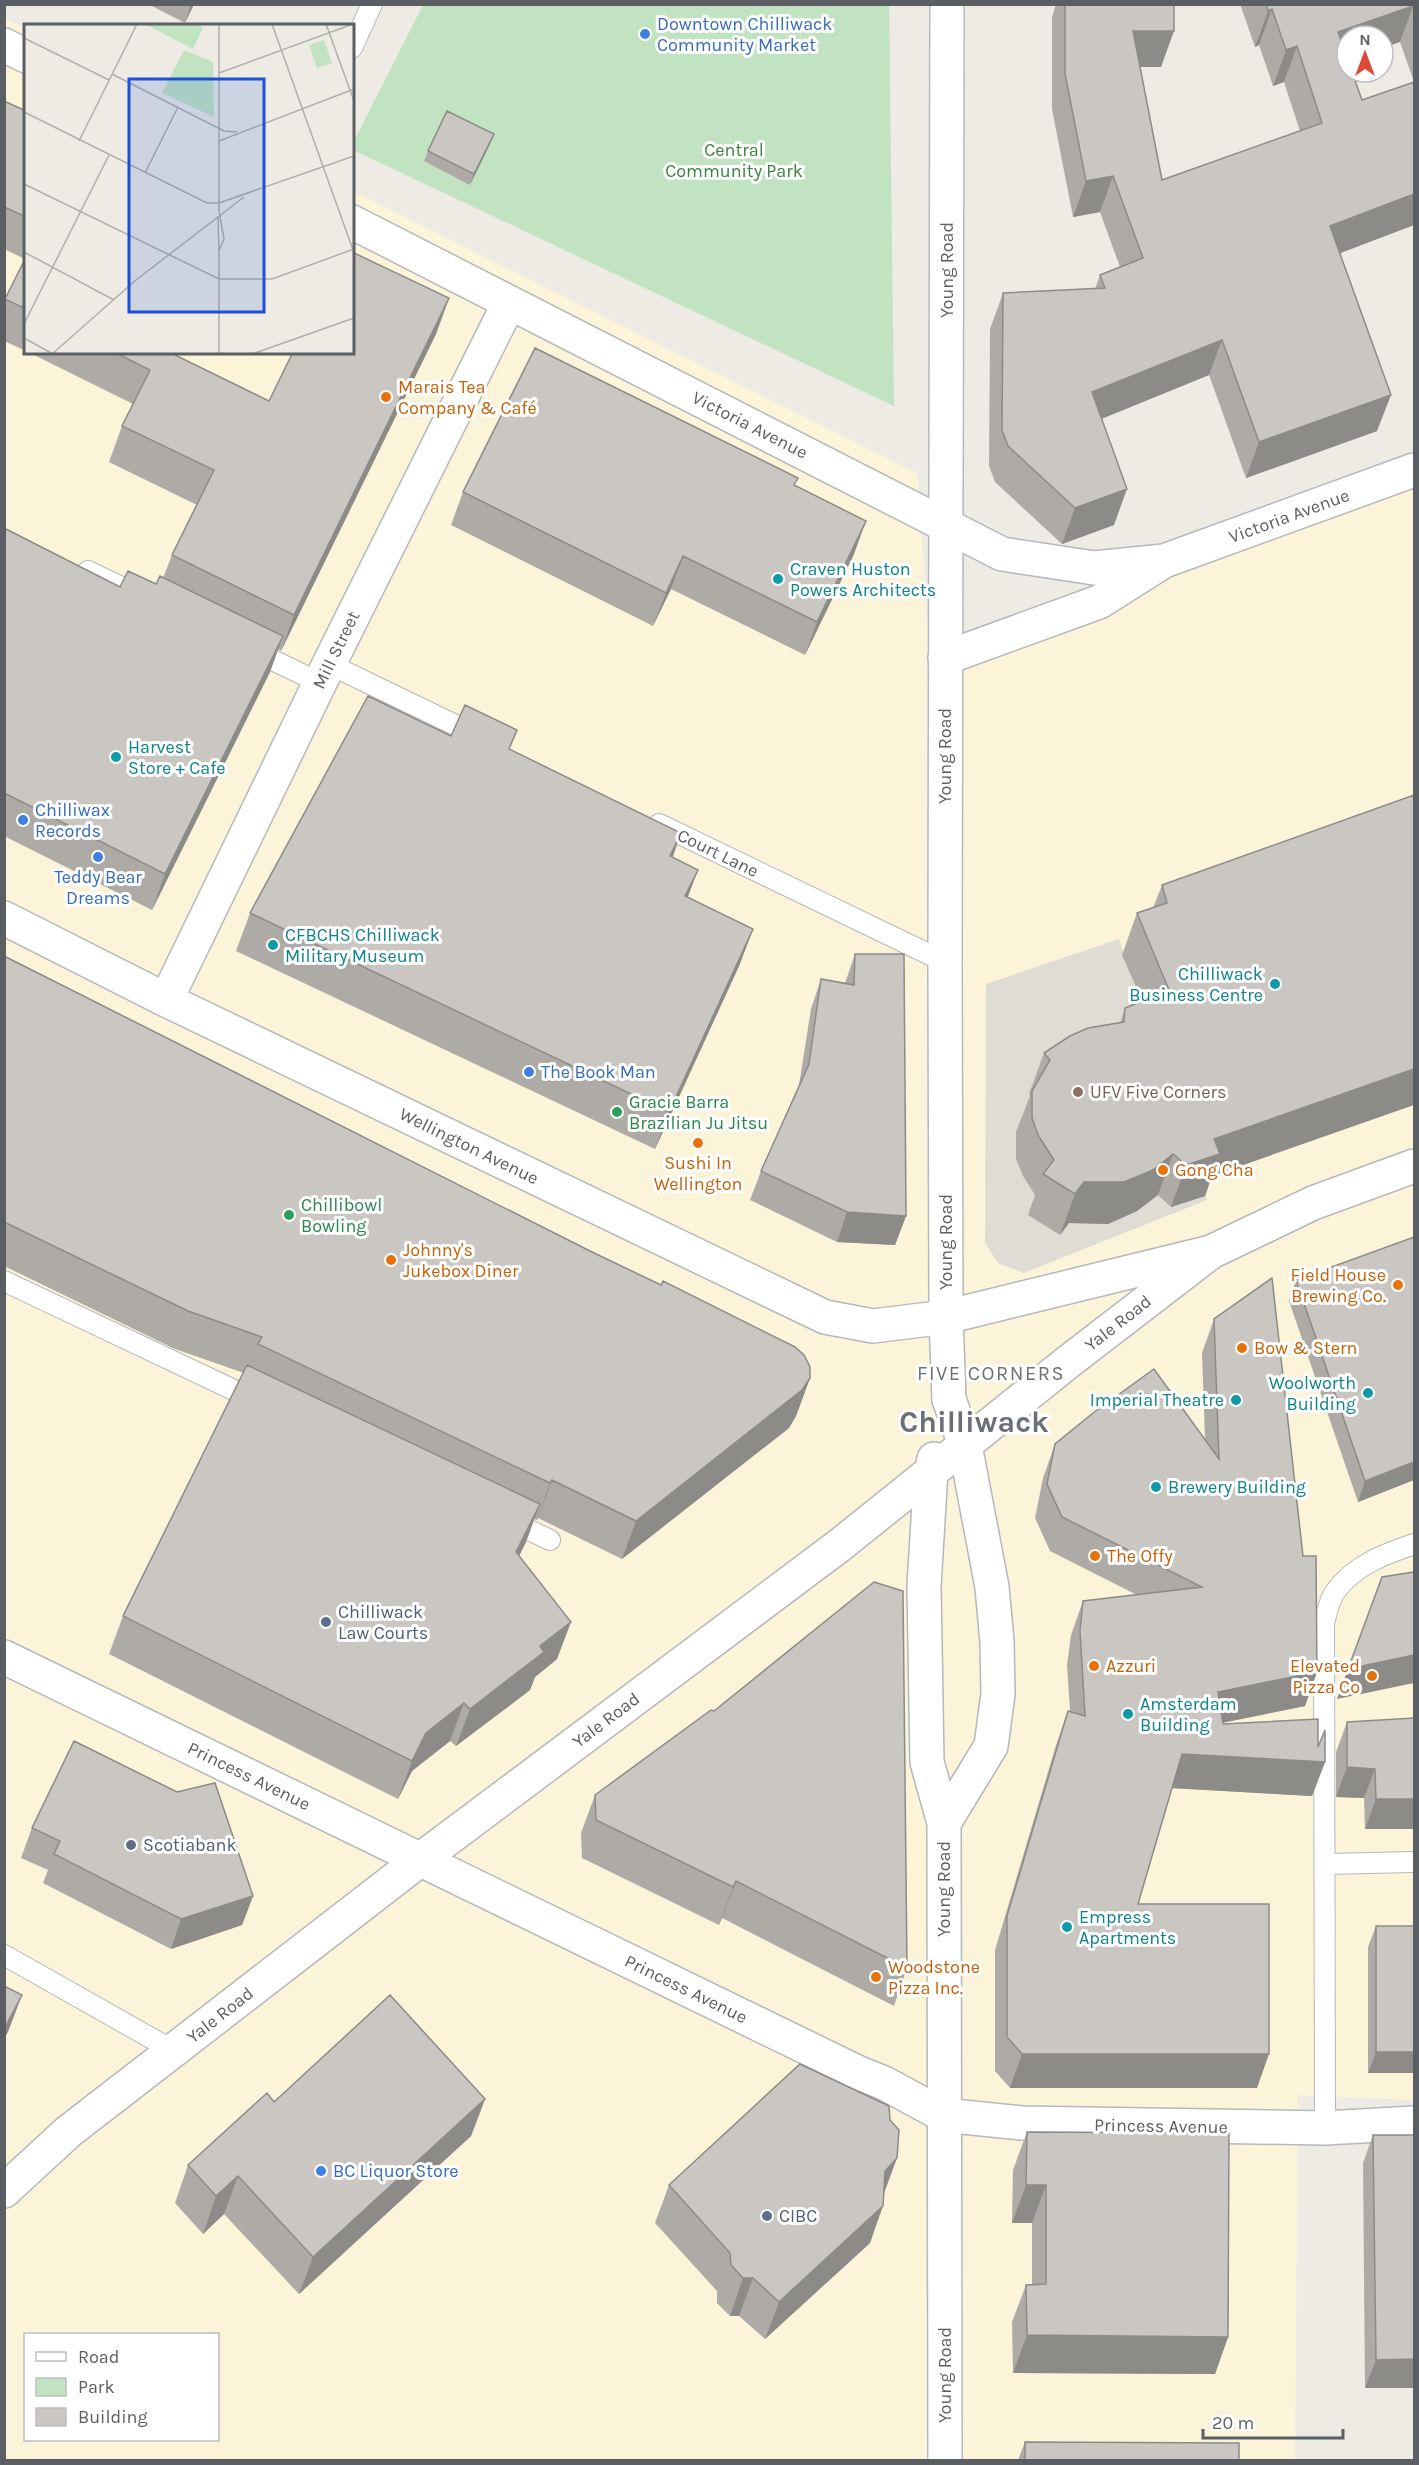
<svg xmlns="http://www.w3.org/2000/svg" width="1419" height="2465" font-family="Karla,sans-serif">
	<rect width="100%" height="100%" fill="#edebe3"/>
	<path fill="#fbf4d9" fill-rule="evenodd" d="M4 18 25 28 26 352H352L353 191 917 473 932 685 1196 567 1414 487V2100L1298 2095 1295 2460H5ZM26 2334H218V2440H26Z"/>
	<path fill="#dfdcd4" d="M1119 939 1207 1200 1024 1273 998 1263 985 1243 986 984Z"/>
	<path fill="#c1e3c1" d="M423 5H889L894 406 353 150V143Z"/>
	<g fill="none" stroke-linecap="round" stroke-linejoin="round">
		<defs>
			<path id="service" d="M352 48 372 4
				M88 571 142 597
				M250 649 320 683
				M329 664 478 736
				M659 824 945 962
				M4 1281 257 1401
				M506 1519 550 1540
				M1325 1864 1414 1862
				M4 1955 174 2051
				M1325 2128 1324 1623C1327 1613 1329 1600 1335 1592 1354 1565 1385 1554 1414 1544"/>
			<path id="minor" d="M4 45 26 56
				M352 222 1002 554 1094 568 1164 561
				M945 658 1099 602 1164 561 1414 470
				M4 918 166 1000 825 1317 873 1326 946 1317
				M166 1000 329 664 509 303
				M943 2115 1022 2123 1325 2128 1414 2123"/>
			<path id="tertiary" d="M947 4 945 962 946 1317 949 1399
				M4 1657 859 2073 884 2083 943 2115"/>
			<path id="secondary" d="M946 1317 1211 1252 1313 1203 1414 1166
				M934 1459 931 1471 924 1586 927 1762 944 1823
				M4 2191 68 2132 421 1859 840 1545 1068 1362 1211 1252
				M945 2460 944 1823 991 1746 998 1694 997 1642 992 1587 965 1445 949 1399"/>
		</defs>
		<use href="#service" stroke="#b5b8bc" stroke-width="22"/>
		<use href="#minor" stroke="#b5b8bc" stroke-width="36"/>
		<use href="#tertiary" stroke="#b5b8bc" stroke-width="36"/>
		<use href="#secondary" stroke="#b4b7bc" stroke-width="36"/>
		<use href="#service" stroke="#fff" stroke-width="20"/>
		<use href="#minor" stroke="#fff" stroke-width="33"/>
		<use href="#tertiary" stroke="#fff" stroke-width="33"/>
		<use href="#secondary" stroke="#fff" stroke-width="33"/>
	</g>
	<path fill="#aeaba7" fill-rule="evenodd" d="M148 4H194L185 23Z
		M1056 4H1174L1161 67H1140L1162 180 1300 131 1284 82 1273 86 1259 45 1255 47 1240 4H1414V225L1340 253 1377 431 1246 478 1209 375 1101 419 1114 525 1062 544 995 482 989 466 990 329 1003 293 1095 289 1100 275 1120 267 1100 212 1073 217 1052 109V17ZM1347 36 1400 42 1414 82 1362 100 1347 72Z
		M4 101 26 111V351L4 341V301L25 259 4 249Z
		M490 144 470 185 424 161 428 151Z
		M449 298 436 334 281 651 278 649 270 672 152 910 4 836V528L120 587 156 584 163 578 172 555 197 505 109 462 122 426 133 404 28 352H169L269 401Z
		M795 485 854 554 805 655 671 589 653 626 451 525 463 492Z
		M451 736 510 750 673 857 688 897 753 929 739 966 655 1149 236 951 250 913Z
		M1414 795 1212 1176 1205 1196 1171 1207 1158 1195 1137 1211 1108 1224 1069 1223 1060 1235 1028 1215 1035 1195 1023 1176 1016 1159V1132L1030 1096 1029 1094 1044 1053 1120 1023 1125 1008 1142 1001 1122 955 1137 913 1153 908 1162 885Z
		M855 954 906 1216 895 1245 837 1242 750 1200 761 1171 799 1085 811 1009 821 979 845 983Z
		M4 956 810 1378 796 1416 789 1428 622 1559 538 1518 537 1520 534 1519 526 1542 519 1556 557 1659 535 1677 530 1690 456 1746 450 1741 412 1771 398 1799 109 1654 123 1616 244 1373 175 1349 4 1266Z
		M1296 1280 1414 1480 1358 1502 1289 1301Z
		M1214 1319 1303 1556 1317 1672 1305 1706 1222 1723 1223 1724 1318 1747 1325 1762 1312 1796 1172 1788 1138 1904 1257 2088H1010L995 2071V1950L1056 1745 1068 1711H1070L1067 1665 1071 1635 1083 1601 1137 1595 1050 1551 1035 1518 1043 1478 1055 1444 1205 1439 1202 1353Z
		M1347 1722 1414 1829H1365L1364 1798 1336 1797V1752Z
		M595 1795 907 1968 894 2006 722 1918 719 1925 582 1858 581 1833Z
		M32 1828 253 1896 242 1925 171 1949 43 1883 48 1870 21 1858Z
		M1376 1926 1414 2073H1368V1947Z
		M485 2099 471 2136 299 2294 224 2214 203 2234 175 2203 188 2165 274 2102Z
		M1027 2132 1228 2337 1215 2374 1013 2373 1012 2322 1026 2285 1032 2284V2223H1012L1013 2170Z
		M1373 2135 1414 2388H1365L1363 2163Z
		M669 2185 884 2195 870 2243 765 2339 739 2316H730L717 2303V2291L655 2223Z
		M1025 2442 1239 2460H1018Z"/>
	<path fill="#8d8b88" d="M191 4H194L185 23Z
		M1413 6 1400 42 1383 48V36H1347V61L1338 32Z
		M1272 9 1259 45 1255 47 1268 11Z
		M1133 31H1174L1161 67H1120Z
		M1297 46 1284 82 1273 86 1286 50Z
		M494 134 490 144 470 185 474 174Z
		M1113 176 1100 212 1073 217 1086 181Z
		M1414 194V225L1317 262 1330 226Z
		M449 298 436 334 281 651 294 615Z
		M1222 340 1209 375 1079 428 1092 392Z
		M1391 395 1377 431 1246 478 1259 442Z
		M1127 489 1114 525 1062 544 1075 508Z
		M866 521 854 554 805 655 817 622Z
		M683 556 671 589 653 626 666 593Z
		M283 636 270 672 152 910 165 874Z
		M681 833 668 871 670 856Z
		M698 870 684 907 685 896Z
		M753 929 739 966 655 1149 669 1112Z
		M1414 1069V1105L1212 1176 1205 1196 1171 1207 1186 1165 1214 1139Z
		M1173 1154 1158 1195 1137 1211 1108 1224 1069 1223 1060 1235 1075 1194 1084 1182Z
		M847 1212 906 1216 895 1245 837 1242Z
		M810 1378 796 1416 789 1428 622 1559 636 1521Z
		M1414 1462V1480L1358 1502 1365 1481Z
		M552 1480 538 1518 537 1520 550 1483Z
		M540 1504 526 1542 502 1590 516 1552Z
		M571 1622 557 1659 535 1677 530 1690 456 1746 470 1709 540 1646Z
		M1414 1655V1683L1337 1699 1348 1669Z
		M1317 1672 1305 1706 1206 1726 1218 1692Z
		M464 1703 450 1741 412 1771 398 1799 412 1761 426 1733Z
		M1182 1754 1325 1762 1312 1796 1170 1788Z
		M1347 1767 1375 1769 1364 1798 1336 1797Z
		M1376 1799H1414V1829H1365Z
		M736 1881 722 1918 719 1925 733 1887Z
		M253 1896 242 1925 171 1949 181 1919Z
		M22 1995 8 2032 4 2039V2029Z
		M1376 2052H1414V2073H1368Z
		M1022 2054H1269L1257 2088H1010Z
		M485 2099 471 2136 299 2294 313 2257Z
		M897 2158 883 2196 885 2171Z
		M238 2176 224 2214 203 2234 216 2196Z
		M1026 2185H1046L1032 2223H1012Z
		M883 2206 870 2243 765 2339 779 2302Z
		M743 2278H753L739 2316H730Z
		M1027 2335 1228 2337 1215 2374 1013 2373Z
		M1414 2359V2388H1365L1376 2360Z"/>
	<path fill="#cac7c2" stroke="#8d8b88" stroke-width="1.5" d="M1065 4H1174V31H1133L1162 180 1322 123 1297 46 1286 50 1272 9 1268 11 1266 4H1414V9L1413 6 1338 32 1347 58V72H1352L1362 100 1414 82V194L1330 226 1391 395 1259 442 1222 340 1092 392 1127 489 1075 508 1008 446 1002 430 1003 293 1105 288 1100 275 1143 258 1113 176 1086 181 1065 74Z
		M4 101 26 111V217L4 207Z
		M447 111 494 134 474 174 428 151Z
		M352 252 449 298 294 615 172 555 214 470 122 426 150 370 114 352H169L269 401 293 352H352Z
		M26 257V309L5 299Z
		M535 348 798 478 794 485 866 521 817 622 683 556 666 593 463 492Z
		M4 528 120 587 128 571 156 584 160 576 283 636 165 874 4 793Z
		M368 696 451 736 465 705 517 730 509 749 681 833 670 856 698 870 685 896 753 929 669 1112 250 913Z
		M1414 795V1069L1214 1139 1220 1154 1186 1165 1173 1154 1153 1170 1124 1182H1084L1075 1194 1043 1174 1054 1160 1038 1135 1032 1118V1091L1050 1060 1044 1053 1070 1036 1088 1028 1124 1022 1125 1008 1169 990 1137 913 1167 903 1162 885Z
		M855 954H904L906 1216 847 1212 761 1171 809 1064 821 979 854 985Z
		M4 956 592 1252 661 1285 663 1281 795 1347 804 1355 810 1367V1378L802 1390 636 1521 552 1480 550 1483 258 1344 262 1337 188 1311 4 1222Z
		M1414 1237V1462L1365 1481 1296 1280Z
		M1272 1278 1303 1556H1316L1317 1672 1218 1692 1223 1724 1318 1719V1747L1325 1730V1762L1182 1754 1138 1904H1269V2054H1022L1007 2037V1916L1068 1711 1085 1716 1080 1631 1083 1601 1202 1587 1062 1517 1047 1484 1055 1444 1093 1413 1154 1369 1219 1459 1214 1319Z
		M247 1365 540 1504 516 1552 571 1622 540 1646 544 1652 470 1709 464 1703 426 1733 412 1761 123 1616Z
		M1414 1572V1655L1348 1669 1382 1577Z
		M874 1582 903 1591 907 1968 736 1881 733 1887 596 1820 595 1795 711 1710 714 1711Z
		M1414 1718V1799H1376L1375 1769 1347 1767V1722Z
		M74 1741 177 1792 215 1783 253 1896 181 1919 54 1854 60 1841 32 1828Z
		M1376 1926H1414V2052H1376Z
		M4 1986 22 1995 4 2029Z
		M390 1995 485 2099 313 2257 238 2176 216 2196 188 2165 267 2093 274 2102Z
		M800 2064 889 2106 890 2120 899 2130 897 2158 885 2171 883 2206 779 2302 753 2278H743L731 2265 730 2253 669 2185Z
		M1027 2132 1229 2133 1228 2337 1027 2335 1026 2285 1046 2284V2185H1026Z
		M1373 2135H1414V2359L1376 2360Z
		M1025 2442 1239 2443V2460H1025Z"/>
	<g fill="#3f7fe0" stroke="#fff" stroke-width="2">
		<circle cx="645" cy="34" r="6"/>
		<circle cx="23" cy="820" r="6"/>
		<circle cx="98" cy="857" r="6"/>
		<circle cx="529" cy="1072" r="6"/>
		<circle cx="321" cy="2171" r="6"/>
	</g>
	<g fill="#e8710a" stroke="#fff" stroke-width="2">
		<circle cx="386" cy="397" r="6"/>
		<circle cx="698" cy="1143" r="6"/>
		<circle cx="1163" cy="1170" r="6"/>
		<circle cx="391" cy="1260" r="6"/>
		<circle cx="1398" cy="1285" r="6"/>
		<circle cx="1242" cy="1348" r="6"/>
		<circle cx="1095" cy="1556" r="6"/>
		<circle cx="1094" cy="1666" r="6"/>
		<circle cx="1372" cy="1676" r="6"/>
		<circle cx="876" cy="1977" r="6"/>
	</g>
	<g fill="#0f9aa8" stroke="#fff" stroke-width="2">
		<circle cx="778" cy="579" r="6"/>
		<circle cx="116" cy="757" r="6"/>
		<circle cx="273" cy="945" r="6"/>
		<circle cx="1275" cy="984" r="6"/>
		<circle cx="1368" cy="1393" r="6"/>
		<circle cx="1236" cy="1400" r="6"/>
		<circle cx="1156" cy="1487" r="6"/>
		<circle cx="1128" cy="1714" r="6"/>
		<circle cx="1067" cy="1927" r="6"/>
	</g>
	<circle fill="#8d6e63" stroke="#fff" stroke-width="2" cx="1078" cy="1092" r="6"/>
	<g fill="#2e9e5b" stroke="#fff" stroke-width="2">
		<circle cx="617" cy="1112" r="6"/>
		<circle cx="289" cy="1215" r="6"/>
	</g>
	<g fill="#5c6f8a" stroke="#fff" stroke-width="2">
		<circle cx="326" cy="1622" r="6"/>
		<circle cx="131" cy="1845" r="6"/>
		<circle cx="767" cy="2216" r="6"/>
	</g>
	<g text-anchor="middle" stroke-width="6" stroke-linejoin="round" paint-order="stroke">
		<g font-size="18" fill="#366cbe" stroke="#fff" text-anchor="start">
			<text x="657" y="30">Downtown Chilliwack<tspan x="657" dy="21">Community Market</tspan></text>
			<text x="35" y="816">Chilliwax<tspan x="35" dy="21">Records</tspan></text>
			<text x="98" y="883" text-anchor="middle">Teddy Bear<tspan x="98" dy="21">Dreams</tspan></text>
			<text x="541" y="1078">The Book Man</text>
			<text x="333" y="2177">BC Liquor Store</text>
		</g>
		<g font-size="18" fill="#3b823f" stroke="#fff">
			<text x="734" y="156">Central<tspan x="734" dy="21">Community Park</tspan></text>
		</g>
		<g font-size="18" fill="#5b5e62" stroke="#fff">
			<text transform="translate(947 270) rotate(-90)" y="6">Young Road</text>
			<text transform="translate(750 425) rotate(27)" y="6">Victoria Avenue</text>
			<text transform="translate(1289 516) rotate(-20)" y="6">Victoria Avenue</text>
			<text transform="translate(336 650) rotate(-64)" y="6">Mill Street</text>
			<text transform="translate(945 756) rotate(-90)" y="6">Young Road</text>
			<text transform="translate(718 853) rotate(26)" y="6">Court Lane</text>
			<text transform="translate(469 1146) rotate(26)" y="6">Wellington Avenue</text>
			<text transform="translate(946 1242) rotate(-90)" y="6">Young Road</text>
			<text transform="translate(1118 1323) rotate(-38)" y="6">Yale Road</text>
			<text transform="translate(606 1720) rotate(-37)" y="6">Yale Road</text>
			<text transform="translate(249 1776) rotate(26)" y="6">Princess Avenue</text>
			<text transform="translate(944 1889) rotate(-90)" y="6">Young Road</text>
			<text transform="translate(686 1989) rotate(26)" y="6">Princess Avenue</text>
			<text transform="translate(220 2015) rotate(-38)" y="6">Yale Road</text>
			<text transform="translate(1161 2126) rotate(1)" y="6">Princess Avenue</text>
			<text transform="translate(945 2375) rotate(-90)" y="6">Young Road</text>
		</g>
		<g font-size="18" fill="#c56008" stroke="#fff" text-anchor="start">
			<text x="398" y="393">Marais Tea<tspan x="398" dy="21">Company &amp; Café</tspan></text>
			<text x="698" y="1169" text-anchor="middle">Sushi In<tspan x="698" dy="21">Wellington</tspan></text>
			<text x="1175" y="1176">Gong Cha</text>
			<text x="403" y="1256">Johnny's<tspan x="403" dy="21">Jukebox Diner</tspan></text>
			<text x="1386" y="1281" text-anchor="end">Field House<tspan x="1386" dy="21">Brewing Co.</tspan></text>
			<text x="1254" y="1354">Bow &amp; Stern</text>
			<text x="1107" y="1562">The Offy</text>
			<text x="1106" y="1672">Azzuri</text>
			<text x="1360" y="1672" text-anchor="end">Elevated<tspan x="1360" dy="21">Pizza Co</tspan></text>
			<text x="888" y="1973">Woodstone<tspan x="888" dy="21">Pizza Inc.</tspan></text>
		</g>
		<g font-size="18" fill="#0d838f" stroke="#fff" text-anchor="start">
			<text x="790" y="575">Craven Huston<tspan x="790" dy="21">Powers Architects</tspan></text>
			<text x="128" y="753">Harvest<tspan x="128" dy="21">Store + Cafe</tspan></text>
			<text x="285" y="941">CFBCHS Chilliwack<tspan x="285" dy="21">Military Museum</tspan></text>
			<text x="1263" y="980" text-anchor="end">Chilliwack<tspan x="1263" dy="21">Business Centre</tspan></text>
			<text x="1356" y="1389" text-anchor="end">Woolworth<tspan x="1356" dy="21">Building</tspan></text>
			<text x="1224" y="1406" text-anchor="end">Imperial Theatre</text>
			<text x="1168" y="1493">Brewery Building</text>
			<text x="1140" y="1710">Amsterdam<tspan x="1140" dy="21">Building</tspan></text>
			<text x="1079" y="1923">Empress<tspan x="1079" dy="21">Apartments</tspan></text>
		</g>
		<g font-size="18" fill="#785e54" stroke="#fff" text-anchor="start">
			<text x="1090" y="1098">UFV Five Corners</text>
		</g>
		<g font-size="18" fill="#27864d" stroke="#fff" text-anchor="start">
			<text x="629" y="1108">Gracie Barra<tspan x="629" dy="21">Brazilian Ju Jitsu</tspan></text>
			<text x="301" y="1211">Chillibowl<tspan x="301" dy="21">Bowling</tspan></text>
		</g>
		<g font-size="18" fill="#4e5e75" stroke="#fff" text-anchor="start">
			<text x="338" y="1618">Chilliwack<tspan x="338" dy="21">Law Courts</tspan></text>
			<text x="143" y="1851">Scotiabank</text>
			<text x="779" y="2222">CIBC</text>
		</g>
		<g font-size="20" letter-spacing="1.5" fill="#6c7074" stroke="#fff">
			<text x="991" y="1380">FIVE CORNERS</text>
		</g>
		<g font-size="30" font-weight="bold" fill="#6c7074" stroke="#fff">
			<text x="974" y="1432">Chilliwack</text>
		</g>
	</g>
	<g transform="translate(24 24)">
		<rect width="330" height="330" fill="#edebe3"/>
		<path d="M121 0H172L179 3 169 25ZM300 16 308 39 293 44 285 21ZM160 26 189 38 190 93 138 69Z" fill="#c1e3c1"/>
		<path fill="none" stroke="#afafab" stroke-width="1.5" d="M195 0V187M248 0 329 226M302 0 330 77M0 14 85 56M195 49 329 0M88 50 200 107 213 108M0 88 183 179H195M55 117 113 0M195 117 330 65M121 149 154 83M0 160 195 255H248L330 225M195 179 330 132M194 192 195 227M0 228 90 276M0 300 85 131M0 314 29 330M231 329 330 294M28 330 112 256 220 173M195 330V227L200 215 195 187"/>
		<path fill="#1d4ed8" fill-opacity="0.15" stroke="#1d4ed8" stroke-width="3" d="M105 55H240V288H105Z"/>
		<rect width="330" height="330" fill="none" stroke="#5b5e62" stroke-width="3"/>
	</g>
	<rect width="1419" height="2465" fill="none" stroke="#5b5e62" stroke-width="12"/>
	<rect x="24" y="2333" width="195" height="108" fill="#ffffff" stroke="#bdbfc0" stroke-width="1.5"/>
	<rect x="36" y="2352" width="30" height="9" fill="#ffffff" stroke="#bdbfc0" stroke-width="1.5"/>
	<text x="78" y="2363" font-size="18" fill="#5b5e62">Road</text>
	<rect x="36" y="2378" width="30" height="18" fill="#c1e3c1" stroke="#bdbfc0" stroke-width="1.5"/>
	<text x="78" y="2393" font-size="18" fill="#5b5e62">Park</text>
	<rect x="36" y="2408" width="30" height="18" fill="#cac7c2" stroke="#bdbfc0" stroke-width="1.5"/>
	<text x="78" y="2423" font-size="18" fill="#5b5e62">Building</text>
	<g transform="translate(1365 54)"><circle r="28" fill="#ffffff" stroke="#bdbfc0" stroke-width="1.5"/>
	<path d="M0-4.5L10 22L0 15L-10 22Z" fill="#dc4839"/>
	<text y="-9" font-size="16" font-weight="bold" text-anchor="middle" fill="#5b5e62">N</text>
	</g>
	<path d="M1203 2429v9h140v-9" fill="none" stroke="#5b5e62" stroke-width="3"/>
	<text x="1212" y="2429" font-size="18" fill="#5b5e62" stroke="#ffffff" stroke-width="4.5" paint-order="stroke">20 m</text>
</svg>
